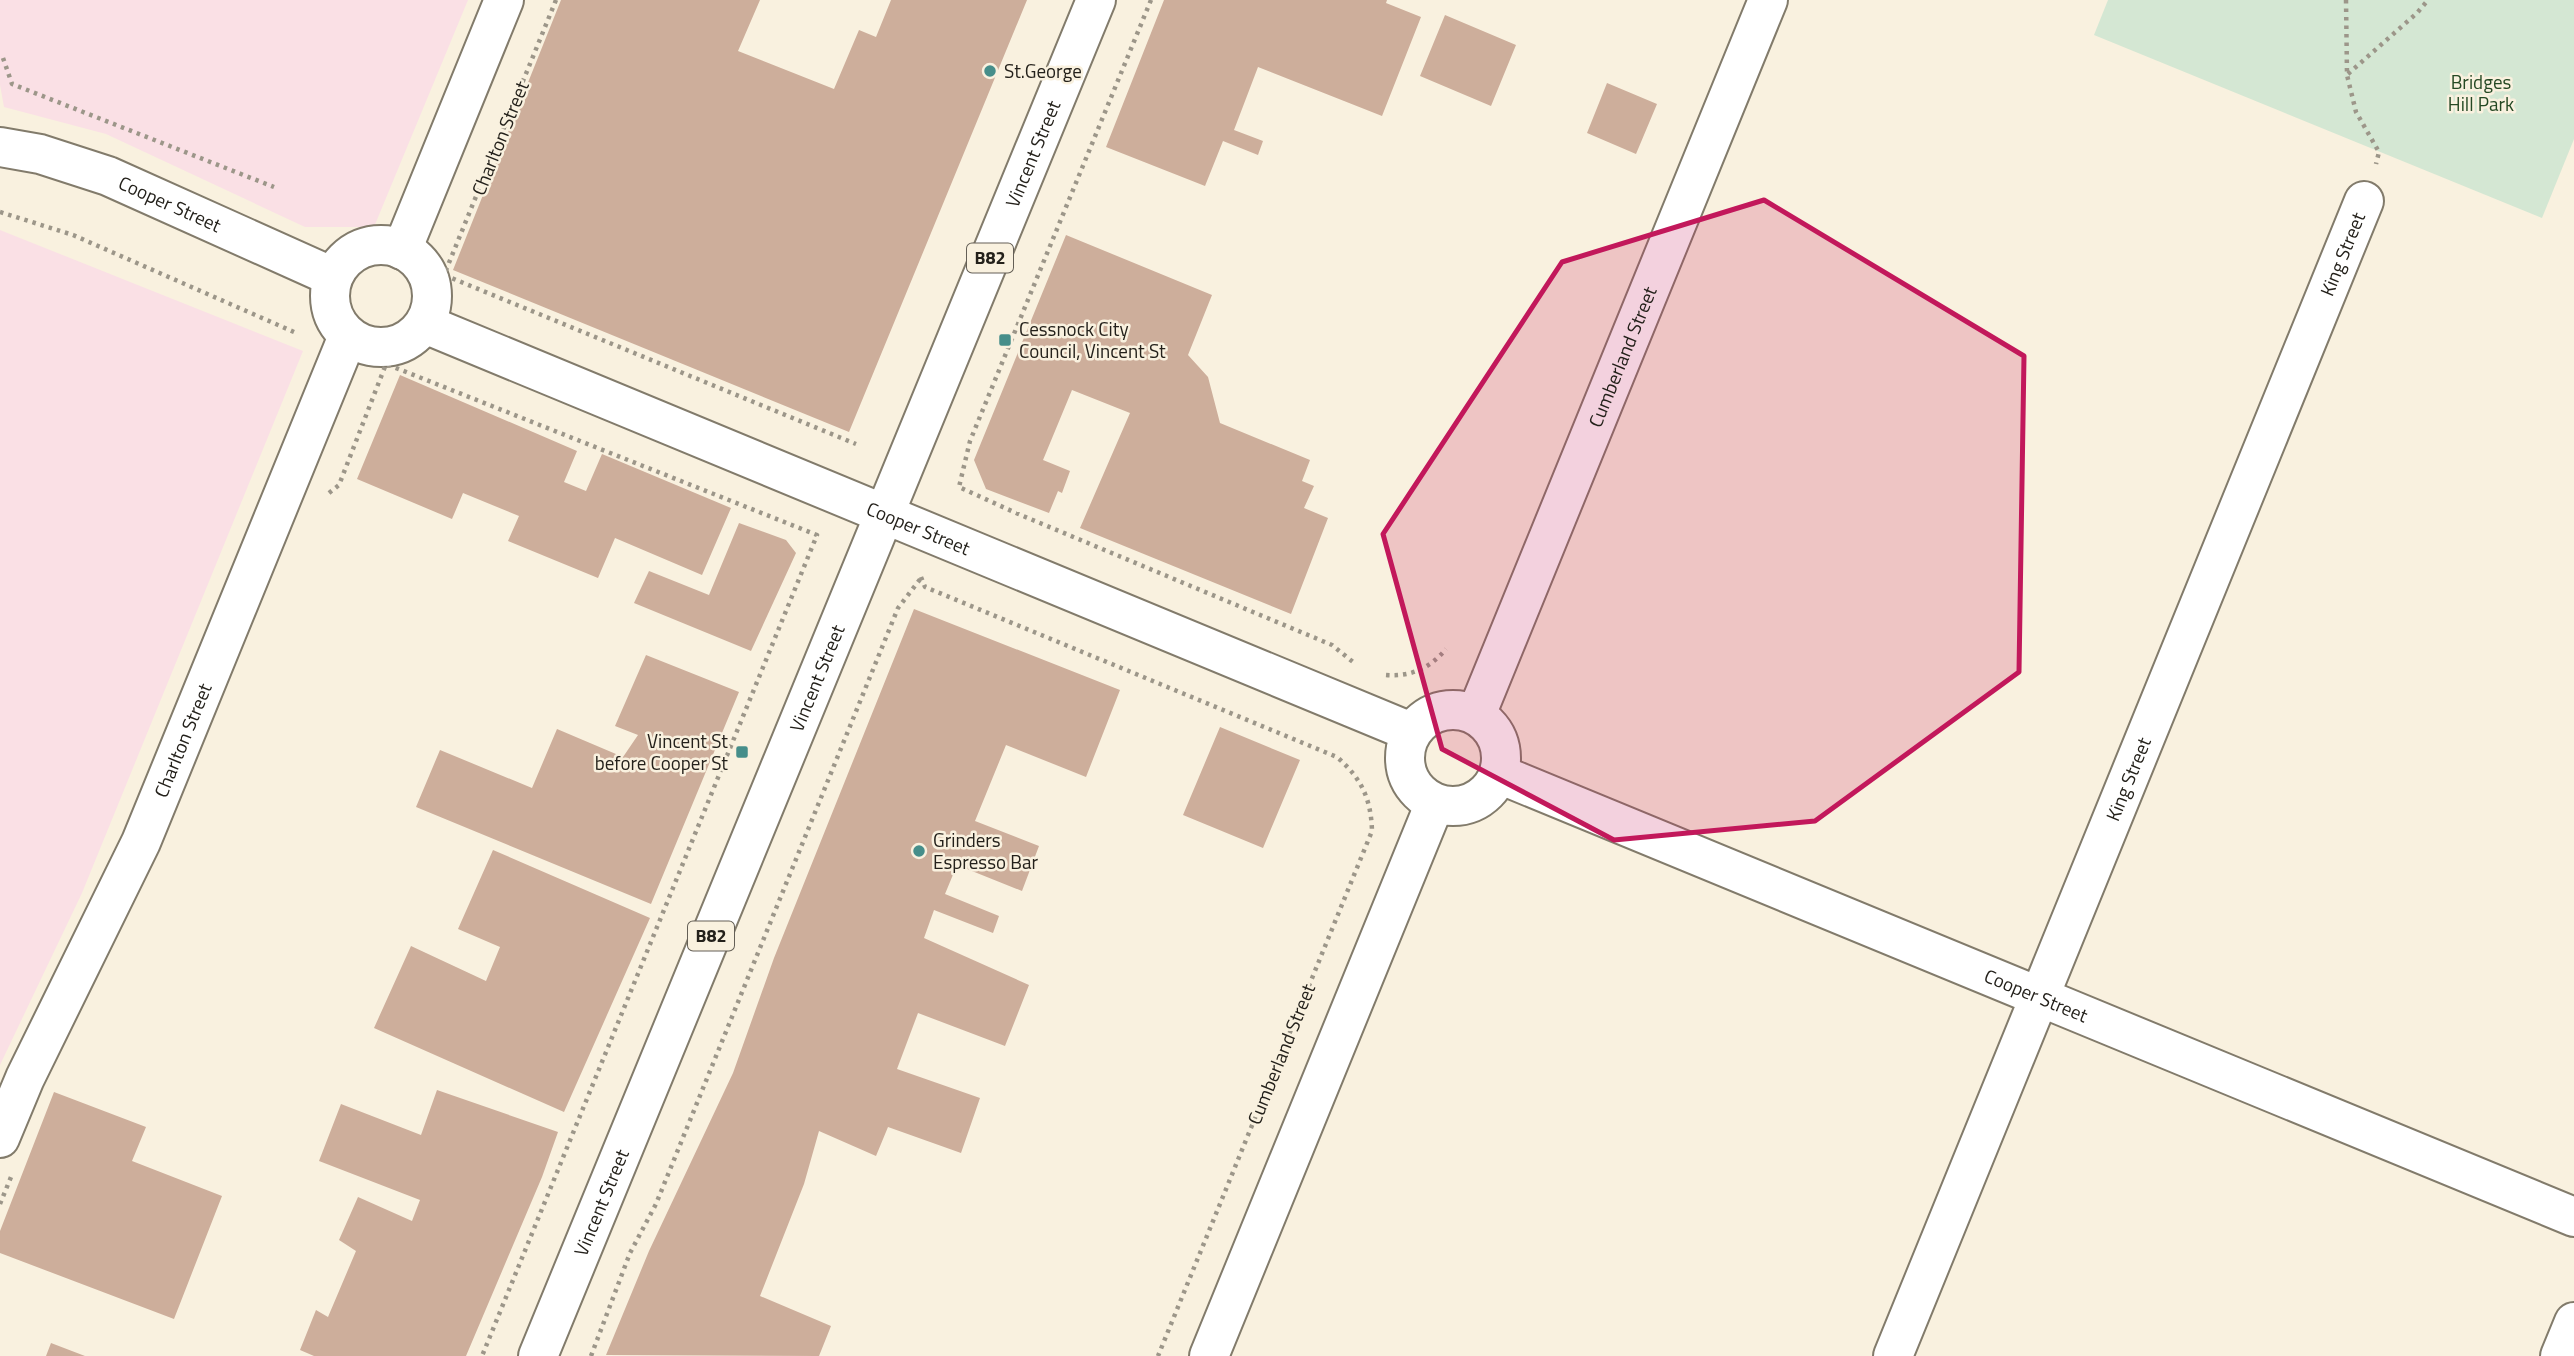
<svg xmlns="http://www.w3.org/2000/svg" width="2574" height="1356" font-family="'Titillium Web',sans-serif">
	<rect width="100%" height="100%" fill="#f9f1df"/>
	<path fill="#fae0e5" d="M0 0H468L374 227H305L106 134 4 107 0 85Z
		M0 230 303 351 82 893 0 1065Z"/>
	<path fill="#d4e7d3" d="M2108 0H2574V139L2542 218 2094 35Z"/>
	<path fill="#cdae9b" d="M561 0H760L738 51 834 89 859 30 876 37 891 0H1027L849 432 453 270Z
		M1164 0H1387L1386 3 1421 17 1382 116 1258 67 1234 130 1263 141 1258 155 1223 141 1205 186 1106 147Z
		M1445 15 1516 45 1491 106 1420 76Z
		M1607 83 1657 104 1636 154 1587 133Z
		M1066 235 1212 295 1188 355 1208 377 1220 423 1310 460 1302 481 1314 486 1304 508 1328 518 1291 614 1080 528 1130 413 1072 390 1043 460 1070 471 1062 493 1058 491 1049 513 986 489 974 460Z
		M400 375 577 451 564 482 586 491 602 454 731 508 702 575 615 538 598 578 508 541 519 516 463 493 452 519 357 479Z
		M739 523 786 540 796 553 751 651 634 603 649 571 709 595Z
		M914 609 1120 690 1086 777 1006 745 975 821 1039 846 1022 891 957 865 945 894 999 916 993 933 934 910 924 938 1029 985 1005 1046 918 1013 897 1069 980 1098 961 1153 888 1127 876 1156 819 1131 804 1184 760 1296 831 1326 819 1356 606 1355 649 1251 733 1073 774 958Z
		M646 655 739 692 651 904 416 807 440 750 532 788 557 729 623 757 638 735 615 726Z
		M1220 727 1300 760 1263 848 1183 815Z
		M493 850 650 918 564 1112 374 1028 411 946 486 981 500 947 458 929Z
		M437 1090 558 1132 542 1177 466 1356H314L300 1350 316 1310 328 1317 356 1251 339 1240 358 1197 412 1221 420 1200 319 1161 341 1104 421 1135Z
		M54 1092 146 1127 132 1161 222 1196 174 1319 0 1253V1231Z
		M51 1343 85 1356H46Z"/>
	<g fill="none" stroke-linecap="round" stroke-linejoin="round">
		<defs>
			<g id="minor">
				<path id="s1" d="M0 147 40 154 108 176 333 277"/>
				<circle cx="381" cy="296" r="51"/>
				<path d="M402 250 504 0"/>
				<path id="s2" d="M425 324 1411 732"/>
				<circle cx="1453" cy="758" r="48"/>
				<path id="s3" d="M1476 715 1768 0"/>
				<path id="s4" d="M1499 774 2574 1217"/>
				<path id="s5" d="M0 1138 25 1078 141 842 348 336"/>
				<path d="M1209 1356 1435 803"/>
				<path id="s6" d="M1893 1356 2364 201"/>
				<path d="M2560 1356 2574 1322"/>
			</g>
			<g id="major">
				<path id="s7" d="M538 1356 1096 0"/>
			</g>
		</defs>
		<use href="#minor" stroke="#827b6b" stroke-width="42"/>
		<use href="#major" stroke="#827b6b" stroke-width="42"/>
		<path stroke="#9c9689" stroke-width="4.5" stroke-dasharray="3.5 5" stroke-linecap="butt" d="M556 0 444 275 856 444
			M1151 0 970 441 959 487 1016 513 1332 645 1353 662
			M2346 0 2347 75 2356 112 2379 152 2376 164
			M3 58 12 84 274 187
			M2348 74 2417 13 2428 0
			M0 212 73 235 294 332
			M329 493 339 485 386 364 817 535 482 1356
			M921 577 925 587 1337 757C1361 778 1371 798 1372 831L1158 1356
			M1386 675C1411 677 1430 668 1446 649
			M0 1204 11 1177
			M591 1356 630 1253 656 1204 898 608 921 578"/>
		<use href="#minor" stroke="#fff" stroke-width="38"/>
		<use href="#major" stroke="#fff" stroke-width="38"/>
	</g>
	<path fill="#c2185b" fill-opacity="0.2" stroke="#c2185b" stroke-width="5" stroke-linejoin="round" d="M1764 200 2024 356 2019 672 1815 821 1614 840 1442 749 1383 534 1562 262Z"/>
	<g fill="#468e8a" stroke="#f9f1df" stroke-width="2.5">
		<circle cx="990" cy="71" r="7"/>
		<rect x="998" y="333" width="14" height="14" rx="3.5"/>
		<rect x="735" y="745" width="14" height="14" rx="3.5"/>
		<circle cx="919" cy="851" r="7"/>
	</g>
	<g text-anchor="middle" stroke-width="5" stroke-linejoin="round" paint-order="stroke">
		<g fill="#f9f1df" stroke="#645f56" stroke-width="2">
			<rect x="967" y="243.5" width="46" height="29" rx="5"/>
			<rect x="688" y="921.5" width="46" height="29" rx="5"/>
		</g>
		<g font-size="18" font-weight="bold" fill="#24211b">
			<text x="990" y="264">B82</text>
			<text x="711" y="942">B82</text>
		</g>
		<g font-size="19" fill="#24211b" stroke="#f9f1df" text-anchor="start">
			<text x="1004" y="78">St.George</text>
			<text x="1019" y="336">Cessnock City<tspan x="1019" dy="22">Council, Vincent St</tspan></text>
			<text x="728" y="748" text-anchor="end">Vincent St<tspan x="728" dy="22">before Cooper St</tspan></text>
			<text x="933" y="847">Grinders<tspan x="933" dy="22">Espresso Bar</tspan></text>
		</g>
		<g font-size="19" fill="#254924" stroke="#f9f1df">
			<text x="2481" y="89">Bridges<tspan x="2481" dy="22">Hill Park</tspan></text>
		</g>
		<g font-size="19" fill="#24211b" stroke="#f9f1df">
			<text transform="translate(500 138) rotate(-68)" y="7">Charlton Street</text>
			<text dy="7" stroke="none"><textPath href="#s7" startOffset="1300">Vincent Street</textPath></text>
			<text dy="7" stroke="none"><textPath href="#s1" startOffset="180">Cooper Street</textPath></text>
			<text dy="7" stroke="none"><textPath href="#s6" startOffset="1190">King Street</textPath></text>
			<text dy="7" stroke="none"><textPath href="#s3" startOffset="387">Cumberland Street</textPath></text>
			<text dy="7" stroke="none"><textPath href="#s2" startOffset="534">Cooper Street</textPath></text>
			<text dy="7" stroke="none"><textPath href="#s7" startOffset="733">Vincent Street</textPath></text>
			<text dy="7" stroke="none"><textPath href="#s5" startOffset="438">Charlton Street</textPath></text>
			<text dy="7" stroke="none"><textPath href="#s6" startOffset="623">King Street</textPath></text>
			<text dy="7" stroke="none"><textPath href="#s4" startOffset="581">Cooper Street</textPath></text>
			<text transform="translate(1281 1054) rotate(-68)" y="7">Cumberland Street</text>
			<text dy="7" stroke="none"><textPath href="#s7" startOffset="166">Vincent Street</textPath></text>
		</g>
	</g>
</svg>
